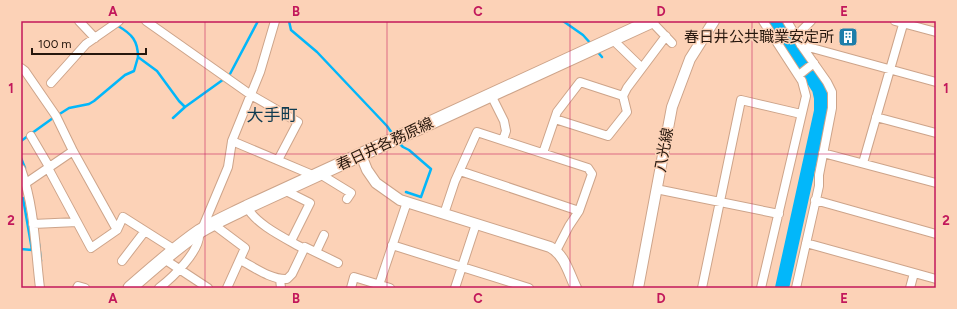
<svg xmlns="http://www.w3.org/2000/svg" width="957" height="309" font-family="Figtree,'Noto Sans JP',sans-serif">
	<rect width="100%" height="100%" fill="#fcd2b7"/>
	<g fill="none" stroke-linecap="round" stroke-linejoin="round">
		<path stroke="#02b7fa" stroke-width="2.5" d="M289 21 291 30 317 52 387 126 394 136
			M563 21 583 35 592 45
			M118 23V26C132 34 138 41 138 57L157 71 179 101 185 107
			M596 50 602 57
			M230 74 258 21
			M58 115 69 108 89 104 94 101 125 75 134 71 138 57
			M173 118 185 107 224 79
			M21 141 53 118
			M398 142 403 147 409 150 431 169 421 197 406 192
			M21 158 25 168
			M39 244 41 261
			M21 249 32 250 23 198"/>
		<path stroke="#02b7fa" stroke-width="14" d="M776 21 819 89 821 98V111L782 288"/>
		<defs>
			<path id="minor" d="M79 21 95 38
				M146 21 251 95 298 122 278 160
				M651 21 672 43
				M787 21 801 45 827 82 832 92V108L819 175V186L796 288
				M895 21 936 32
				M796 36 811 21
				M612 39 642 68
				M801 45 936 82
				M21 68 25 71 56 116 73 151 117 230
				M799 75 814 63
				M51 83 86 44 119 21
				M491 95 504 121 506 131 503 140
				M876 117 936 133
				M555 119 608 136 627 112 623 96 627 88 666 36
				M31 136 48 165V168L91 248 117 230 123 217 175 250
				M232 141 315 176
				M543 153 557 112 580 82 623 96
				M823 153 936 183
				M863 163 904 21
				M21 169C35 208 35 248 40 288
				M460 171 579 211
				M320 174 351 193 347 199
				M26 183 73 151
				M656 189 779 214
				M284 190 310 203 291 241
				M815 200 936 234
				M247 207C256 225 287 239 304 249L305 247 338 263
				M444 214 455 181 477 132 588 168 592 174 579 211 569 226 556 251
				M33 224 77 222
				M213 224 245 248 227 288
				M202 229 228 167 232 141 260 72 275 21
				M806 243 936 279
				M392 245 529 288
				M316 252 324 235
				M164 259 208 288
				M240 260C254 267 271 280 287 279L292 274 304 249
				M122 261 145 231
				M280 279 281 288
				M379 285 407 202
				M77 288 78 286 85 288
				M159 288C172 278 202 250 199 232
				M351 288 354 277 390 288
				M455 288 476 224
				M702 288 741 100 801 114
				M761 288 806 96 802 81 763 21
				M910 288 914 273"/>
			<path id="tertiary" d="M361 155 367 170 376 183 400 200 550 247C565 255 569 274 576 288
				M638 288 672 107 690 59 714 21"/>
			<path id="primary" d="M130 288C153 268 175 248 200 231 215 222 231 215 247 207L652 21"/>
		</defs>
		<use href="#minor" stroke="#cda48a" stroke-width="10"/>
		<use href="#tertiary" stroke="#cda48a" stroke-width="12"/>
		<use href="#primary" stroke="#cda48a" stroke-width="15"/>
		<use href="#minor" stroke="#fff" stroke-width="8"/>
		<use href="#tertiary" stroke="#fff" stroke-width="10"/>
		<use href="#primary" stroke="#fff" stroke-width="13"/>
	</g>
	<path fill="none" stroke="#c2185b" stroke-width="1" stroke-opacity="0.55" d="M205 21V288M387 21V288M570 21V288M752 21V288M21 154H936"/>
	<defs>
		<symbol id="building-square" viewBox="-11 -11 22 22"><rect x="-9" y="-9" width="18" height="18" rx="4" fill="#1d7eaa" stroke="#fcd2b7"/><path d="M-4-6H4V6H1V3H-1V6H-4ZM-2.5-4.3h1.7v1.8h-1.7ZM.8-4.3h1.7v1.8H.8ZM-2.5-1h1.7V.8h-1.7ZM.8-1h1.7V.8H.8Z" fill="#fff"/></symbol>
	</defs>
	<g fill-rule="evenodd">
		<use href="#building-square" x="837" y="26" width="22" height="22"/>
	</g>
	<g text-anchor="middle" stroke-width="3" stroke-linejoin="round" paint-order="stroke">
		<g font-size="15" fill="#26170d" stroke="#fcd2b7" text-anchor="end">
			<text x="834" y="42">春日井公共職業安定所</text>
		</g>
		<g font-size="15" fill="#26170d" stroke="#fcd2b7">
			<text transform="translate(385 144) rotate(-25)" y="5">春日井各務原線</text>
			<text transform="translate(664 150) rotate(-80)" y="5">八光線</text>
		</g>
		<g font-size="17" fill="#0f3b50" stroke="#fcd2b7">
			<text x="272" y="121">大手町</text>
		</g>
	</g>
	<rect width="957" height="309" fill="none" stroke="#fcd2b7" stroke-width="44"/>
	<path d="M32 48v6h114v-6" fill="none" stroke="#26170d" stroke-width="2"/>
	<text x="38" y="48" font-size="12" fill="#26170d" stroke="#fcd2b7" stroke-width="3" paint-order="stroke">100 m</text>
	<rect x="22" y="22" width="913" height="265" fill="none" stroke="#c2185b" stroke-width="1.5"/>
	<g font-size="13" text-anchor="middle" font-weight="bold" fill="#c2185b">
		<text x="113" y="16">A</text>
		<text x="296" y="16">B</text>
		<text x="478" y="16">C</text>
		<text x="661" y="16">D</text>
		<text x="844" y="16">E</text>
		<text x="11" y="93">1</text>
		<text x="946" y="93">1</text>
		<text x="11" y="225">2</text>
		<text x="946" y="225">2</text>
		<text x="113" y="303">A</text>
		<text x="296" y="303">B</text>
		<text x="478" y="303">C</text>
		<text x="661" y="303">D</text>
		<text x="844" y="303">E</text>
	</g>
</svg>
